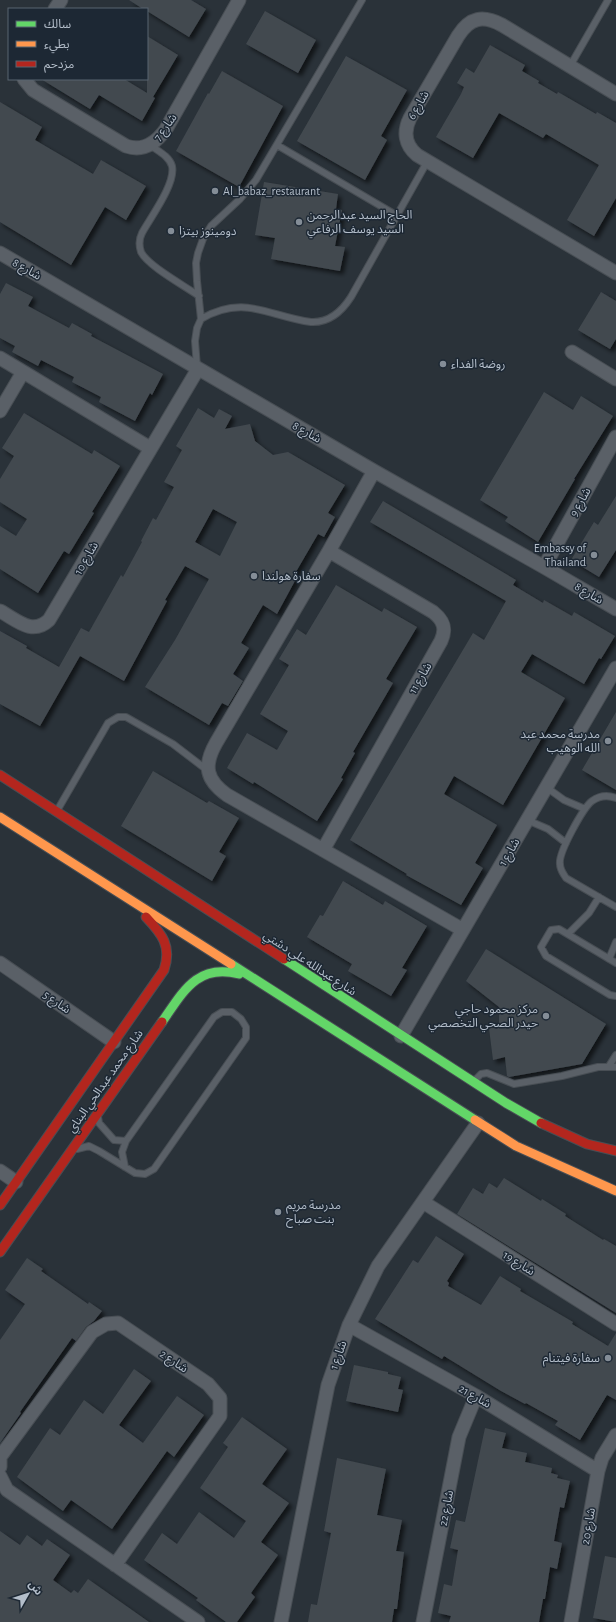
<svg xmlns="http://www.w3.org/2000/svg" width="616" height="1622" font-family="'Alegreya Sans','Noto Sans Arabic',sans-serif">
	<defs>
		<filter id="shadow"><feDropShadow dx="3.5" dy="3.5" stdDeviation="2" flood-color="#0009"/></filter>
	</defs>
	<rect width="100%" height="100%" fill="#2a3239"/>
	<path fill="#42494f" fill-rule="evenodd" filter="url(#shadow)" d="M129 0H191L206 9 189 37 147 11V9H143Z
		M265 11 316 40 298 73 246 44Z
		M147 36 178 55 153 97 155 98 142 121 99 95 90 109 41 79H124L147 93Z
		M490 45 525 65 522 71 539 81 538 83 557 94 558 92 596 114 597 112 616 123V198L594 236 567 220 599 165 546 134 543 138 499 113 473 158 436 137 461 94 464 87 457 83 466 68 474 73Z
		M346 56 407 90 381 136 387 140 365 180 297 141Z
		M222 71 283 106 239 187 176 151 208 93 209 94Z
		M0 102 42 127 35 140 93 174 101 160 146 186 126 220 105 207 71 265 0 222Z
		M264 182 338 194 336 209 342 210 335 246 345 247 340 271 271 259 275 238 255 235Z
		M6 283 33 297 28 306 69 328 72 323 92 334 91 336 163 374 152 395 150 393 135 421 99 402 101 397 72 382 74 377 41 360 38 366 12 352 15 346 0 338V294Z
		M601 292 616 301V339L610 349 578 330Z
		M544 392 573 410 581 396 613 416 574 479H575L538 542 505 521 508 517 480 500Z
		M198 408 214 418 219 409 232 416 225 429 250 424 255 441 273 455 288 452 345 485 328 513 335 517 324 537 318 534 293 577 296 579 277 614 263 605 241 643 249 648 233 674 243 681 228 706 222 703 209 725 145 687 175 640 209 579 185 566 165 600 167 601 124 681 80 656 40 726 0 704V631L27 646 26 648 59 667 81 628 89 632 121 575 123 577 142 542 141 541 153 518 156 520 174 487 164 482 182 450 176 446ZM213 509 237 522 220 556 195 542Z
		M24 413 92 454 94 450 120 466 92 512 94 513 69 554 64 551 38 593 0 569V526L16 536 27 519 0 502V479L14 456 2 448Z
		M616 496V550L599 577 571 560 594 522 598 525Z
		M383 501 516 580 513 585 543 603 544 600 572 616 574 612 615 636 601 659 599 658 584 684 532 654 521 672 565 698 503 805 454 776 444 794 497 825 475 863 483 868 461 905 406 875 407 874 350 840 473 633 484 640 506 601 370 522Z
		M336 585 382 612 384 608 417 627 386 679 393 683 353 752 355 753 341 778 343 779 317 821 254 782 253 784 227 768 247 733 277 750 288 731 260 714 289 665 279 659 297 629 306 635Z
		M616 712V790L582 770Z
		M153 771 207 803 209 801 239 818 219 852 226 856 212 881 121 826Z
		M343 881 383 905 385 901 427 926 402 968 407 970 391 996 348 971 352 964 307 937 320 915 323 916Z
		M486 949 606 1024 582 1064 509 1077 507 1076 505 1057 493 1060 489 1028H499V1007L466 981Z
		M504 1178 541 1201 542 1199 566 1214 565 1216 603 1240 604 1239 616 1246V1313L457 1214 473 1188 483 1194 489 1183 497 1188Z
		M436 1236 464 1254 447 1281 449 1283 448 1286 481 1305 500 1276 521 1289 520 1291 573 1322 572 1324 608 1346 616 1333V1400L607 1395 580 1440 555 1425 558 1421 526 1403 525 1404 501 1391 444 1356 442 1359 375 1319 413 1260 418 1263Z
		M27 1258 43 1269 41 1271 88 1304 89 1302 102 1311 94 1321 86 1327 76 1341 72 1338 20 1412 21 1413 0 1443V1340L25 1304 5 1290Z
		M354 1365 388 1372V1374L401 1377 398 1389 403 1390 398 1412 346 1401Z
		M134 1369 151 1381 119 1425 143 1443 177 1396 204 1415 174 1457 167 1451 112 1529 71 1500 63 1511 17 1477 50 1428 60 1435 84 1400 103 1414Z
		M242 1417 287 1449 262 1484 289 1503 261 1542 278 1555 251 1593 255 1597 237 1622H226L196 1600 198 1598 144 1560 162 1533 177 1544 199 1512 234 1538 246 1521 200 1488 228 1447 223 1443Z
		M485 1428 506 1433 502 1448 527 1453 525 1462 552 1468 551 1473 558 1475 557 1478 570 1481 564 1508 560 1507 554 1541 562 1543 557 1569 550 1567 545 1599H543L539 1622H449L451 1616 438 1613 444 1584 452 1586 458 1550 450 1548 456 1520 465 1522Z
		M337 1458 386 1469 377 1515 402 1520 396 1551 404 1552 397 1609H394L392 1622H308L311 1604 317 1605 331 1533 324 1531Z
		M0 1531 20 1545 27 1535 42 1546 47 1539 70 1555 53 1580 71 1593 74 1590 78 1593 88 1579 149 1622H0Z
		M605 1556 616 1558V1622L593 1618Z"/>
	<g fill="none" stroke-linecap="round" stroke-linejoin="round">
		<defs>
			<path id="lane" d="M570 66 608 0
				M150 145C158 151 169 156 172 166 176 184 150 218 142 233 139 239 139 246 141 252 148 266 185 286 199 296
				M277 145 396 215
				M201 319C244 294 268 316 311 322 329 323 342 311 351 297L427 162
				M197 367 195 341 197 328 201 319 197 281 196 263 198 253 203 239 211 226 240 199 256 180 362 0
				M546 787 564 800 585 809
				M616 798C608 795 599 796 592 801 583 808 558 853 560 864 560 870 563 873 566 878L616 907
				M58 809 108 723 118 717H126L173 744 207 770
				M527 820 548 829 566 843
				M568 934 589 913 599 897
				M609 959 616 942
				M616 963 559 929 551 930 541 947 546 956 610 995 616 996
				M609 1066 616 1055
				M475 1080 481 1074 487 1073 514 1084 562 1076 598 1067H616
				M98 1117 99 1123 114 1140 126 1141
				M77 1149 89 1146 99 1151 135 1173 145 1174 154 1169 246 1038V1027L241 1019 232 1012H222L214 1017 126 1141 122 1152 125 1167"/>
			<path id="street" d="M55 9 61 0
				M24 79 33 90 126 146C143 152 156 143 166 129L239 0
				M616 94 502 25C483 15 470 17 458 36L410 118C403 132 405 145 417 155L616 273
				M0 253 374 471 544 567 616 609
				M572 352 616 379
				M0 358 150 448
				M0 411 23 372
				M374 471 329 551 216 743C203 766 206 780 227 795L463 930
				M544 567 616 437
				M0 611C17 620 32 636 49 620L198 369
				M323 850 441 641C447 628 443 620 433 612L329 551
				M0 963 114 1042
				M401 1036 616 668
				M0 1171 16 1182
				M423 1202 616 1324
				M349 1325 476 1396 598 1471
				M0 1467V1457L92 1332 106 1324 118 1323 208 1384 220 1398V1416L115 1565
				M0 1476 7 1490 198 1622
				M281 1622 328 1385 349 1325 378 1266 478 1123
				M423 1622 459 1437 476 1396
				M571 1622 598 1471 602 1458 616 1435"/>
			<path id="fast" d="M284 959 506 1103 541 1123
				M231 964 475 1120
				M162 1022C183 992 197 963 239 974"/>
			<path id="slow" d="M0 817 231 964
				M475 1120 516 1146 616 1191"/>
			<path id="jam" d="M0 775 284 959
				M541 1123 587 1144 616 1151
				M0 1205 164 970C172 946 162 934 146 917
				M0 1252 162 1022"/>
		</defs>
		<use href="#lane" stroke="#484e54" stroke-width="8"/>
		<use href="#street" stroke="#484e54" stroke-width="15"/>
		<use href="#fast" stroke="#484e54" stroke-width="11"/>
		<use href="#slow" stroke="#484e54" stroke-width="11"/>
		<use href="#jam" stroke="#484e54" stroke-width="11"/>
		<use href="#lane" stroke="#5a6067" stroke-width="6"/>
		<use href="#street" stroke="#5a6067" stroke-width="13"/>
		<use href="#fast" stroke="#63d668" stroke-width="9"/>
		<use href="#slow" stroke="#ff974d" stroke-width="9"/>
		<use href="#jam" stroke="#b3261e" stroke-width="9"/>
	</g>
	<g fill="#848d97" stroke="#1d2834" stroke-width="1.5">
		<circle cx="215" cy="191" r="4"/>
		<circle cx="299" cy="222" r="4"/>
		<circle cx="171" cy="231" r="4"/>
		<circle cx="443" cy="364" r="4"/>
		<circle cx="594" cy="555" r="4"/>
		<circle cx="254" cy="576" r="4"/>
		<circle cx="608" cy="741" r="4"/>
		<circle cx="546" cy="1016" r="4"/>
		<circle cx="278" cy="1212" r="4"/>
		<circle cx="608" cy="1358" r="4"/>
	</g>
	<g text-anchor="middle" stroke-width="3" stroke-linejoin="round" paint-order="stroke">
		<g font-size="12" fill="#b4beca" stroke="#1d2834">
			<text transform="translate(418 105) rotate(-60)" y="4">شارع 6</text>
			<text transform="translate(165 127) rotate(-54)" y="4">شارع 7</text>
			<text transform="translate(27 269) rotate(30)" y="4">شارع 8</text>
			<text transform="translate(307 432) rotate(30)" y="4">شارع 8</text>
			<text transform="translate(580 502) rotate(-61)" y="4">شارع 9</text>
			<text transform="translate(86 558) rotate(-60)" y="4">شارع 10</text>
			<text transform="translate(589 593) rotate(31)" y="4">شارع 8</text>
			<text transform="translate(420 678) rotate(-60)" y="4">شارع 11</text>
			<text transform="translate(509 852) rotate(-60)" y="4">شارع 1</text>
			<text transform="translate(310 963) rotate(33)" y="4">شارع عبدالله علي دشتي</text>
			<text transform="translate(57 1002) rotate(35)" y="4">شارع 5</text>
			<text transform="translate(105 1081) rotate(-55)" y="4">شارع محمد عبدالحي البناي</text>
			<text transform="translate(519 1263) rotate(32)" y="4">شارع 19</text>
			<text transform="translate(338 1355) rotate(-70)" y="4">شارع 1</text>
			<text transform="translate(174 1361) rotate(34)" y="4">شارع 2</text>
			<text transform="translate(475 1396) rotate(30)" y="4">شارع 21</text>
			<text transform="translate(446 1508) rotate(-79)" y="4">شارع 22</text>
			<text transform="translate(588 1526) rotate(-80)" y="4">شارع 20</text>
		</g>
		<g font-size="12" fill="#b4beca" stroke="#1d2834" text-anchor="start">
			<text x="223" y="195">Al_babaz_restaurant</text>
			<text x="307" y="219">الحاج السيد عبدالرحمن<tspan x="307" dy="14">السيد يوسف الرفاعي</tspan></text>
			<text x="179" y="235">دومينوز بيتزا</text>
			<text x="451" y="368">روضة الفداء</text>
			<text x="586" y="552" text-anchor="end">Embassy of<tspan x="586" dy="14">Thailand</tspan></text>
			<text x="262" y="580">سفارة هولندا</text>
			<text x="600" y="738" text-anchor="end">مدرسة محمد عبد<tspan x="600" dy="14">الله الوهيب</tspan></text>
			<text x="538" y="1013" text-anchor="end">مركز محمود حاجي<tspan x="538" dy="14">حيدر الصحي التخصصي</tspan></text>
			<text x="286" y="1209">مدرسة مريم<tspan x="286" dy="14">بنت صباح</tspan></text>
			<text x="600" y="1362" text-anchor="end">سفارة فيتنام</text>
		</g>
	</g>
	<rect x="8" y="8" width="140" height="72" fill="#1d2834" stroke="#596470"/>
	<rect x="16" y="21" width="20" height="6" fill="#63d668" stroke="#596470"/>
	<text x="44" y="28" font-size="12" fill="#b4beca">سالك</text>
	<rect x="16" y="41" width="20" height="6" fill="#ff974d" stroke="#596470"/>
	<text x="44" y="48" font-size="12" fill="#b4beca">بطيء</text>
	<rect x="16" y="61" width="20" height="6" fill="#b3261e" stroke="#596470"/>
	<text x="44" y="68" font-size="12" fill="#b4beca">مزدحم</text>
	<g transform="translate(28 1594) rotate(51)" stroke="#1d2834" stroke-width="3" paint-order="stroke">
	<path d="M0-3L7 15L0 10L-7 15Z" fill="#b4beca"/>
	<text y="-6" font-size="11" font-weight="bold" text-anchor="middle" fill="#b4beca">ش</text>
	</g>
</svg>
